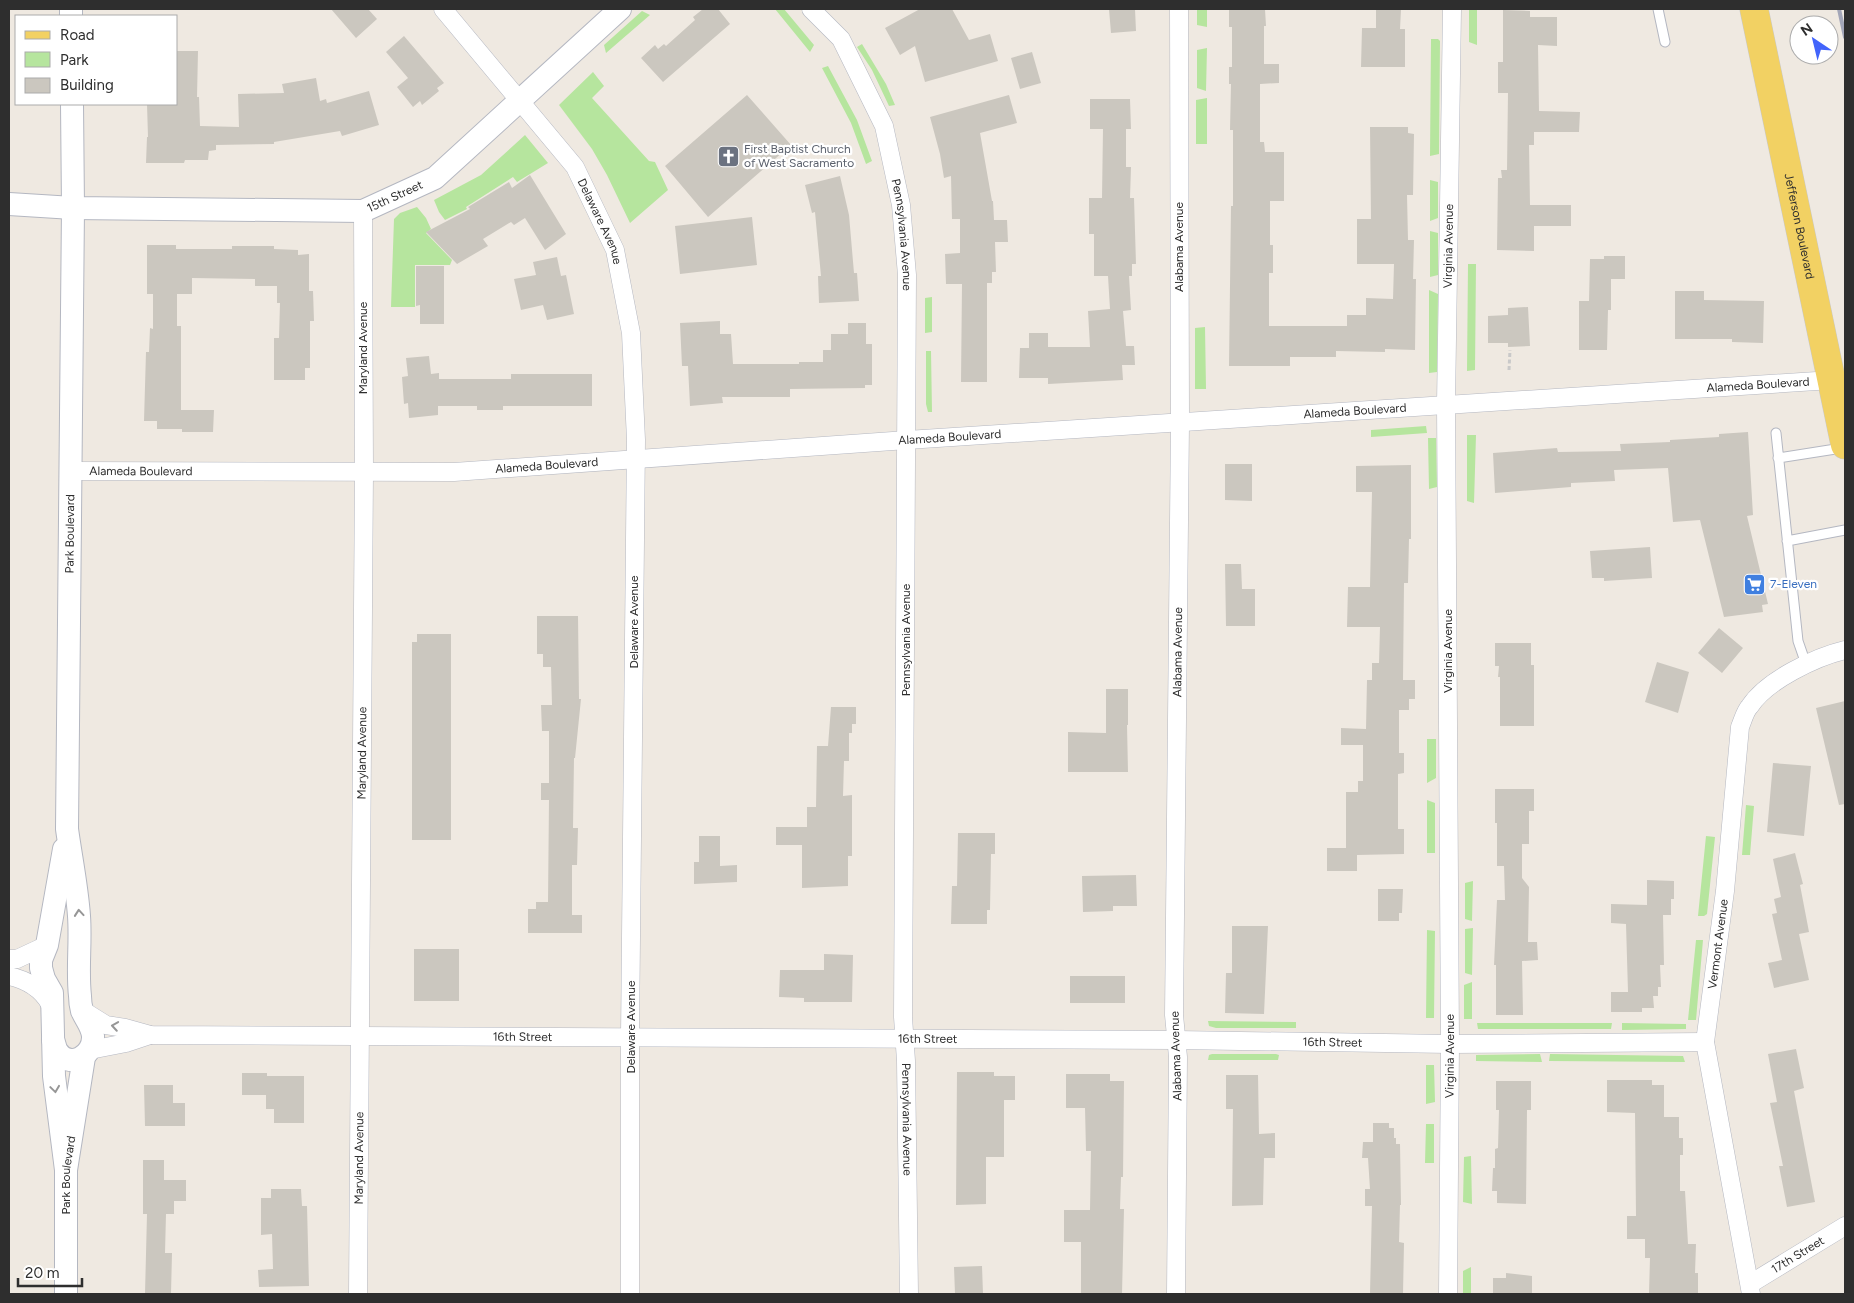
<svg xmlns="http://www.w3.org/2000/svg" width="1854" height="1303" font-family="Figtree,sans-serif">
	<rect width="100%" height="100%" fill="#efe9e1"/>
	<path fill="#b6e59e" d="M775 9H784L814 45 810 52Z
		M1197 9H1207V27L1197 25Z
		M1469 9H1477V45L1469 42Z
		M642 11 650 15 606 53 604 45Z
		M1431 39H1438L1440 41 1439 154 1430 156Z
		M862 44 886 84 895 105 889 106 872 70 857 47Z
		M1207 48 1206 91 1197 88V50Z
		M828 66 857 120 872 161 866 164 851 123 822 68Z
		M593 72 604 86 592 98 649 161 655 162 668 190 630 223 607 175 592 149 559 105Z
		M1207 98V144H1196V100Z
		M525 135 548 163 517 182 513 177 466 207 467 209 445 220 439 212 434 200 481 175Z
		M1430 180 1438 182V218L1430 221Z
		M417 207 426 218 431 229 426 233 452 260 450 265H415V307H391L394 219 400 213Z
		M1430 231 1438 233V275L1430 277Z
		M1468 264H1476L1475 370 1467 371Z
		M1429 290 1438 294 1437 372 1429 373Z
		M932 297V332L925 333V298Z
		M1205 327 1206 389H1195V328Z
		M926 351H931L932 412H928L926 404Z
		M1426 426 1427 433 1371 437V430Z
		M1467 435H1476L1474 503 1467 501Z
		M1428 438H1436L1437 487 1429 489Z
		M1427 739H1436V778L1427 783Z
		M1427 800 1435 803V853H1427Z
		M1746 805 1754 806 1750 855H1742Z
		M1706 836 1715 837 1707 914 1704 916H1698Z
		M1473 881 1472 921 1465 919V883Z
		M1473 928 1472 975 1465 973V929Z
		M1427 930 1435 931 1434 1018H1426Z
		M1696 940H1703L1696 1020H1688Z
		M1472 982V1019H1464V985Z
		M1208 1021 1296 1022V1028H1216L1209 1026Z
		M1477 1023H1612L1611 1029H1478Z
		M1622 1023 1686 1024V1029L1622 1030Z
		M1212 1054H1276L1279 1055 1278 1060H1208L1209 1055Z
		M1540 1054 1542 1062 1476 1061V1055Z
		M1550 1054 1683 1056 1685 1062 1549 1061Z
		M1426 1065H1434L1435 1102 1426 1104Z
		M1426 1124H1434V1163H1425Z
		M1471 1156 1472 1204 1463 1202 1464 1157Z
		M1471 1267V1294H1463V1271Z"/>
	<path fill="#cbc7bf" d="M331 9H368L377 19 356 38Z
		M703 9H718L730 24 663 82 641 58 655 45 658 49 664 44 666 46 695 20 693 17Z
		M920 9H952L969 40 990 34 998 61 925 82 915 46 900 55 885 28Z
		M1109 9H1135L1136 31 1111 33Z
		M1229 9H1265L1266 26H1264V64H1279V83L1260 84V142H1264L1265 152H1284V201H1270V245H1273V273H1269V326H1347V315H1366V298L1393 299 1394 264H1357V219H1371L1370 127H1408V133L1414 134 1413 195H1407L1408 240H1414L1413 279H1416L1415 350 1385 349V352L1336 351V357H1290V366H1229L1231 206H1233V130H1230L1231 84H1229V67H1232V27H1229Z
		M1376 9H1401L1400 29H1405V67H1361L1362 28H1376Z
		M1503 10 1530 11V17H1557V46L1538 45 1539 111 1580 112 1579 132H1534V145H1529L1530 205H1571V226H1534V251L1497 250 1498 178H1502L1501 170H1507L1508 93H1498V62H1503Z
		M404 36 444 83 437 88 439 91 422 105 420 101 413 107 397 87 408 78 386 52Z
		M176 51H198L197 97H199L200 126 239 127 238 94 284 93 282 84 316 78 320 101 326 99 327 103 369 91 379 125 342 136 340 131 274 142V144L216 145V150L209 151 208 160H185L184 163H146L147 137H148L147 104H176Z
		M1032 52 1041 83 1020 89 1011 58Z
		M747 95 791 145 708 217 665 166Z
		M1009 95 1017 123 980 133 992 201H993L994 220H1007L1008 242H995L996 272H992V283H987V382H961L962 284H946L945 254 960 253V219H952L951 176 944 178 940 154 930 117Z
		M1090 99H1130L1131 129H1126V167H1131L1130 198H1134L1136 264H1132V276H1129L1131 310 1123 311 1126 346H1134L1135 365H1122L1123 380 1048 384V378H1019L1020 348H1029V333H1048V347H1090L1088 311 1110 309 1108 276H1094V234H1089V198H1102L1103 129H1090Z
		M530 175 566 234 545 250 525 218 514 225 511 222 483 239 488 246 457 264 426 232 470 209 468 207 509 182 512 188Z
		M840 176 849 215 854 273H857L859 301 819 303 818 276H821L815 212 812 213 805 185Z
		M752 217 757 265 680 274 675 226Z
		M147 245H176V249H232V246H274V249L298 250V255L309 254V291H313L314 321H310V368H305V380H274V338H279L280 303H277V286H255V279L192 278V294H177V326H181V410H214L213 432H182V429H157V421H144L146 352H149L150 328 153 329V294H147Z
		M1604 256H1625V279H1611V310H1608L1607 350H1579V301H1589L1590 259H1604Z
		M557 257 561 276 566 275 574 314 547 320 543 305 521 310 514 279 536 275 533 262Z
		M416 266H444V324H420V305L416 306Z
		M1675 291H1704V300L1764 301 1763 343 1732 342V339H1675Z
		M1528 307 1530 346 1508 347V343H1488V316L1508 315V308Z
		M720 321V334H731L733 364H799V362H823V350H831V334H848V323H866V344H872V385H865V388L790 389V397H722L723 403 690 406 688 366H682L680 323Z
		M429 356 431 374 439 373V379H511V374H592V406H503V410H477V406H438V415L409 418 408 403 404 404 402 377 408 376 406 358Z
		M1748 432 1753 515 1747 516 1768 604 1762 605 1763 612 1724 617 1700 520 1673 522 1668 468 1614 470 1615 481 1571 483V487L1495 493 1493 453 1557 448 1558 452 1621 451 1620 444 1670 442V440L1719 437V434Z
		M1225 464H1252V501L1225 500Z
		M1411 465V539H1409L1408 583H1404L1403 680H1415V699H1409V710H1399V753H1404V773L1398 774V829H1404V854L1357 855V871H1327V848H1346V792H1358V781H1363V745H1341V728L1366 729 1367 680H1372V663H1379L1380 627H1347L1348 587H1370L1372 492H1356V466Z
		M1650 547 1652 578 1604 581V578H1592L1590 551Z
		M1225 564H1241L1242 589H1255V626H1226Z
		M537 616H578L579 699H581L575 758H574L573 828H578L577 865H572V915H582V933H528V909H536V902H548L549 800H541V783H549V731H542L541 705H552L551 667H543V654H537Z
		M1719 628 1743 648 1722 673 1698 653Z
		M417 634H451V840H412V642H417Z
		M1495 643H1531V665H1534V726H1500V677H1498L1499 666H1495Z
		M1657 662 1689 672 1678 713 1645 702Z
		M1106 689H1128V725H1127L1128 772H1068V732L1106 733Z
		M1845 701V804L1839 805 1816 708Z
		M831 707H856V724H852V733H849V761H844L843 796 852 795V856H848V886L802 888V845H776V827H807V807H816L817 746H828Z
		M1773 763 1811 766 1804 836 1767 832Z
		M1495 789H1534V811H1529V844H1522V878L1529 887 1528 942H1537L1538 960 1522 961 1523 1015H1496V965H1494L1497 900H1505L1504 866H1497V823H1495Z
		M958 833H995V854H991L990 910H987V924H951L952 886H957Z
		M699 836H720V866L737 865V882L694 884V862H699Z
		M1795 853 1803 884 1800 885 1809 932 1799 934 1809 980 1774 988 1768 963 1782 960 1772 914 1777 913 1774 899 1781 897 1773 859Z
		M1136 875 1137 906H1113V911L1083 912 1082 876Z
		M1647 880 1674 881V899H1671V915H1663L1664 965H1660L1661 987H1658V996H1653L1654 1008H1642V1012H1611V992H1628L1626 924 1611 923V904L1647 905Z
		M1378 889H1403L1402 913H1399V921H1378Z
		M1232 926H1268L1264 1014 1225 1013 1226 973H1232Z
		M414 949H459V1001H414Z
		M824 954 853 955 852 1002H804V998L779 997 780 970H824Z
		M1070 976H1125V1003H1070Z
		M1796 1049 1804 1088 1794 1091 1815 1202 1787 1207 1779 1166H1783L1770 1103 1777 1102 1768 1054Z
		M957 1072H994V1076H1015V1100H1004V1157H986V1204L956 1205Z
		M242 1073H267V1076H304V1123H274V1109H266V1095H242Z
		M1066 1074H1110V1081H1124L1123 1177H1121L1120 1209H1124L1122 1294H1081V1242H1064V1210H1090L1091 1151H1086L1085 1108H1066Z
		M1226 1075H1258L1259 1134 1275 1133V1158H1264L1263 1205 1232 1206 1233 1109H1226Z
		M1607 1080H1652V1085H1664V1117H1679V1138H1683V1155H1680V1191H1685L1688 1244H1696L1695 1273H1698V1294H1649L1650 1258H1645V1239H1627V1216H1636L1635 1113 1607 1112Z
		M1496 1081H1531V1110H1527L1526 1204 1497 1203V1191H1492L1493 1168H1495V1149L1498 1148 1499 1110H1496Z
		M144 1085H173V1103H185V1126H145Z
		M1373 1123H1389V1128H1394V1138H1396V1144H1400L1401 1205H1400L1399 1242 1404 1243 1403 1294H1370L1372 1206H1365V1189H1370L1368 1158H1362L1363 1142H1373Z
		M143 1160H164V1180H186V1201H174V1214H166L165 1253H172L171 1294H145L147 1214H143Z
		M271 1189H301L302 1206H307L309 1286 259 1287 258 1270 273 1269 272 1234 261 1235V1198H271Z
		M982 1266 983 1294H955L954 1267Z
		M1506 1273 1532 1276V1294H1493V1278H1506Z"/>
	<g fill="none" stroke-linecap="round" stroke-linejoin="round">
		<defs>
			<path id="service" d="M1658 9 1665 42
				M1776 433 1798 641 1806 664
				M1778 458 1842 448
				M1787 541 1845 530"/>
			<g id="minor">
				<path id="s1" d="M443 9 575 167 615 250 631 333 636 440 630 1037V1294"/>
				<path id="s2" d="M811 9 841 39 884 126 901 205 907 275 903 1017 906 1061 909 1294"/>
				<path id="s3" d="M69 471 454 472 907 440 1832 380"/>
				<path d="M9 959H17L47 945"/>
				<path d="M9 976C27 980 41 988 50 1004"/>
				<path id="s4" d="M82 1010 106 1025 125 1028 150 1035 1176 1040 1450 1044 1705 1042"/>
				<path d="M90 1050 126 1043 150 1035"/>
				<path id="s5" d="M1750 1284 1845 1226"/>
				<path id="s6" d="M358 1294 364 472 363 211"/>
				<path id="s7" d="M1176 1294 1178 1057 1174 1015 1180 423 1179 9"/>
				<path id="s8" d="M1448 1294 1450 1044 1446 404 1452 9"/>
				<path id="s9" d="M1751 1294 1705 1042 1725 891 1740 727C1743 720 1745 711 1750 706 1767 680 1816 657 1845 650"/>
			</g>
			<g id="tertiary">
				<path d="M71 9V16"/>
				<path id="s10" d="M9 204 73 208 363 211 435 178 620 9"/>
				<path d="M64 849 47 945 41 960V968L44 979 52 993 54 1076 66 1170"/>
				<path id="s11" d="M53 1040C55 1044 55 1048 57 1051 69 1070 94 1056 93 1036 92 1026 86 1020 82 1011 81 1007 80 1001 80 996 77 969 81 943 79 916 77 887 71 858 67 829L73 208 72 104"/>
				<path id="s12" d="M66 1294V1170L84 1057"/>
			</g>
			<g id="primary">
				<path id="s13" d="M1754 9 1845 445"/>
			</g>
		</defs>
		<use href="#service" stroke="#b4b7c1" stroke-width="11"/>
		<use href="#minor" stroke="#b4b7c1" stroke-width="19"/>
		<use href="#tertiary" stroke="#b4b7c1" stroke-width="24"/>
		<use href="#primary" stroke="#c9c9c9" stroke-width="29"/>
		<path stroke="#c9c9c9" stroke-width="3" stroke-dasharray="4 2.5" stroke-linecap="butt" d="M1509 370 1510 350"/>
		<use href="#service" stroke="#fff" stroke-width="9"/>
		<use href="#minor" stroke="#fff" stroke-width="18"/>
		<use href="#tertiary" stroke="#fff" stroke-width="22"/>
		<use href="#primary" stroke="#f2d163" stroke-width="28"/>
		<path stroke="#a3a6b8" stroke-width="4" d="M1839 9 1845 37"/>
	</g>
	<defs><path id="oneway-chevron" d="M-2-3.5L2.5 0L-2 3.5" fill="none" stroke-width="1.6" stroke-linecap="round" stroke-linejoin="round" transform="scale(1.25)"/></defs>
	<g stroke="#969696">
		<use href="#oneway-chevron" transform="translate(79 913) rotate(-95)"/>
		<use href="#oneway-chevron" transform="translate(115 1026) rotate(-171)"/>
		<use href="#oneway-chevron" transform="translate(55 1089) rotate(82)"/>
	</g>
	<defs>
		<symbol id="church-square" viewBox="-11 -11 22 22"><rect x="-9" y="-9" width="18" height="18" rx="4" fill="#6b7280" stroke="#fff"/><path d="M-1.2-6h2.4v3.5h3.3v2.4h-3.3V6h-2.4V-.1h-3.3v-2.4h3.3Z" fill="#fff"/></symbol>
		<symbol id="supermarket-square" viewBox="-11 -11 22 22"><rect x="-9" y="-9" width="18" height="18" rx="4" fill="#3f7fe0" stroke="#fff"/><path d="M-6-5.5h2.5l.6 2H6L4.5 2H-2.5L-4.4-4H-6ZM-1.5 3.2a1.3 1.3 0 1 0 .1 0ZM3 3.2a1.3 1.3 0 1 0 .1 0Z" fill="#fff"/></symbol>
	</defs>
	<g fill-rule="evenodd">
		<use href="#church-square" x="716" y="144" width="25" height="25"/>
		<use href="#supermarket-square" x="1742" y="572" width="25" height="25"/>
	</g>
	<g text-anchor="middle" stroke-width="4.5" stroke-linejoin="round" paint-order="stroke">
		<g font-size="12" fill="#5b616d" stroke="#fff" text-anchor="start">
			<text x="744" y="153">First Baptist Church<tspan x="744" dy="14">of West Sacramento</tspan></text>
		</g>
		<g font-size="12" fill="#2e2e2e" stroke="#fff">
			<text dy="4" stroke="none"><textPath href="#s10" startOffset="389">15th Street</textPath></text>
			<text dy="4" stroke="none"><textPath href="#s1" startOffset="266">Delaware Avenue</textPath></text>
			<text dy="4" stroke="none"><textPath href="#s13" startOffset="222">Jefferson Boulevard</textPath></text>
			<text dy="4" stroke="none"><textPath href="#s2" startOffset="250">Pennsylvania Avenue</textPath></text>
			<text transform="translate(1179 247) rotate(-90)" y="4">Alabama Avenue</text>
			<text dy="4" stroke="none"><textPath href="#s8" startOffset="1048">Virginia Avenue</textPath></text>
			<text transform="translate(363 348) rotate(-90)" y="4">Maryland Avenue</text>
			<text dy="4" stroke="none"><textPath href="#s3" startOffset="1692">Alameda Boulevard</textPath></text>
			<text dy="4" stroke="none"><textPath href="#s3" startOffset="1288">Alameda Boulevard</textPath></text>
			<text dy="4" stroke="none"><textPath href="#s3" startOffset="882">Alameda Boulevard</textPath></text>
			<text dy="4" stroke="none"><textPath href="#s3" startOffset="478">Alameda Boulevard</textPath></text>
			<text dy="4" stroke="none"><textPath href="#s3" startOffset="72">Alameda Boulevard</textPath></text>
			<text dy="4" stroke="none"><textPath href="#s11" startOffset="571">Park Boulevard</textPath></text>
			<text transform="translate(634 622) rotate(-90)" y="4">Delaware Avenue</text>
			<text transform="translate(906 640) rotate(-90)" y="4">Pennsylvania Avenue</text>
			<text transform="translate(1448 651) rotate(-90)" y="4">Virginia Avenue</text>
			<text dy="4" stroke="none"><textPath href="#s7" startOffset="642">Alabama Avenue</textPath></text>
			<text dy="4" stroke="none"><textPath href="#s6" startOffset="541">Maryland Avenue</textPath></text>
			<text dy="4" stroke="none"><textPath href="#s9" startOffset="355">Vermont Avenue</textPath></text>
			<text transform="translate(631 1027) rotate(-90)" y="4">Delaware Avenue</text>
			<text dy="4" stroke="none"><textPath href="#s4" startOffset="446">16th Street</textPath></text>
			<text dy="4" stroke="none"><textPath href="#s4" startOffset="851">16th Street</textPath></text>
			<text dy="4" stroke="none"><textPath href="#s4" startOffset="1256">16th Street</textPath></text>
			<text transform="translate(1176 1056) rotate(-92)" y="4">Alabama Avenue</text>
			<text dy="4" stroke="none"><textPath href="#s8" startOffset="238">Virginia Avenue</textPath></text>
			<text dy="4" stroke="none"><textPath href="#s2" startOffset="1135">Pennsylvania Avenue</textPath></text>
			<text dy="4" stroke="none"><textPath href="#s6" startOffset="136">Maryland Avenue</textPath></text>
			<text dy="4" stroke="none"><textPath href="#s12" startOffset="119">Park Boulevard</textPath></text>
			<text dy="4" stroke="none"><textPath href="#s5" startOffset="56">17th Street</textPath></text>
		</g>
		<g font-size="12" fill="#366cbe" stroke="#fff" text-anchor="start">
			<text x="1770" y="588">7-Eleven</text>
		</g>
	</g>
	<rect width="1854" height="1303" fill="none" stroke="#2e2e2e" stroke-width="20"/>
	<rect x="15" y="15" width="162" height="90" fill="#ffffff" stroke="#ababab"/>
	<rect x="25" y="31" width="25" height="8" fill="#f2d163" stroke="#ababab"/>
	<text x="60" y="40" font-size="15" fill="#2e2e2e">Road</text>
	<rect x="25" y="52" width="25" height="15" fill="#b6e59e" stroke="#ababab"/>
	<text x="60" y="65" font-size="15" fill="#2e2e2e">Park</text>
	<rect x="25" y="78" width="25" height="15" fill="#cbc7bf" stroke="#ababab"/>
	<text x="60" y="90" font-size="15" fill="#2e2e2e">Building</text>
	<g transform="translate(1814 40) rotate(325)"><circle r="24" fill="#ffffff" stroke="#ababab"/>
	<path d="M0-4L9 19L0 12L-9 19Z" fill="#4264fb"/>
	<text y="-8" font-size="14" font-weight="bold" text-anchor="middle" fill="#2e2e2e">N</text>
	</g>
	<path d="M18 1278v8h64v-8" fill="none" stroke="#2e2e2e" stroke-width="2.5"/>
	<text x="25" y="1278" font-size="15" fill="#2e2e2e" stroke="#ffffff" stroke-width="4" paint-order="stroke">20 m</text>
</svg>
